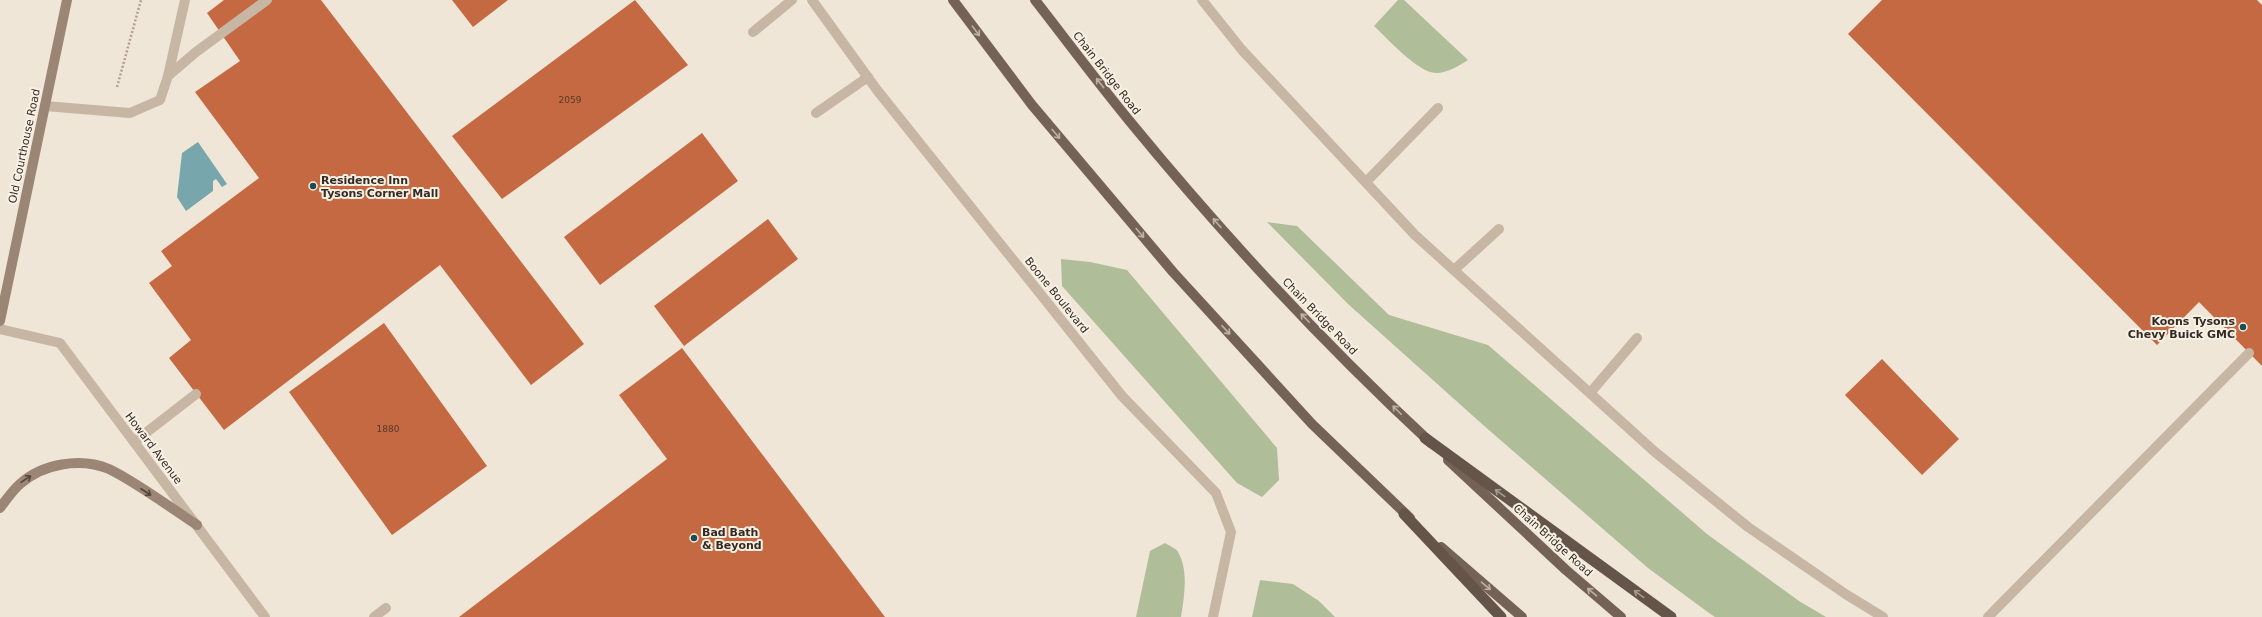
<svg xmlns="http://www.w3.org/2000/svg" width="2262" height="617" font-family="'DejaVu Sans',sans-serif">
	<rect width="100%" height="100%" fill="#f0e6d7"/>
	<path fill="#afbe98" d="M1398 0H1404L1468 60C1459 66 1447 73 1436 73 1418 73 1387 38 1374 26Z
		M1267 222 1297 226 1389 315 1488 345 1707 534 1799 601 1826 617H1715L1709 613 1648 568 1482 424 1348 304Z
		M1061 259 1090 262 1127 270 1277 448 1279 480 1262 497 1237 483 1062 286Z
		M1165 543C1169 546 1176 548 1178 552 1189 571 1184 597 1181 617H1136L1150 551Z
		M1260 580 1293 584 1319 601 1335 617H1252Z"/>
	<path fill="#77a7ac" d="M198 142 227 184 222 187 216 179 213 181V191L186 211 177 197 182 153Z"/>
	<path fill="#c46941" d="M224 0H321L584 344 531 385 440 265 224 430 169 358 191 340 149 283 172 266 161 251 259 178 195 92 240 61 207 13Z
		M452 0H508L473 27Z
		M635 0 688 65 502 199 452 136Z
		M1882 0H2257L2262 5V366L2199 302 2157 345 1848 34Z
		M702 133 738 181 600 285 564 237Z
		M768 219 798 259 684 346 654 306Z
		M384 323 487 466 392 535 289 392Z
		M682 348 885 617H459L667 459 619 395Z
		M1882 359 1959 439 1922 475 1845 395Z"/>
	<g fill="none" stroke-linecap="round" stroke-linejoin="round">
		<path stroke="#b3a08e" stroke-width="2.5" stroke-dasharray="2 2" stroke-linecap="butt" d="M117 87 141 0"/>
		<path stroke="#c7b6a3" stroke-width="10" d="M1202 0 1242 50 1415 235 1655 452 1748 527 1847 595 1883 617
			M753 32 792 0
			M168 76 185 0
			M45 106 130 113 160 100 168 76 196 52 267 0
			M816 113 868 77
			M1366 182 1438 108
			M1454 270 1499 229
			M1590 393 1637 338
			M134 442 196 394
			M374 617 386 608
			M1988 617 2249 353"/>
		<path stroke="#c7b6a3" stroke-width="10" d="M812 0 877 90 1122 396 1216 493 1231 532 1213 617
			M0 329 60 343 265 617"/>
		<path stroke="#9b8575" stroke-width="10" d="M0 321 67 0
			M0 508C6 500 12 491 20 484 42 464 80 457 109 469 136 482 171 508 197 525"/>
		<path stroke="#756256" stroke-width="10" d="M953 0 1032 105 1173 272 1312 424 1410 518
			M1035 0C1067 41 1098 83 1132 124 1224 236 1324 344 1431 443
			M1448 460 1566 570 1621 617
			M1441 547 1522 617"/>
		<path stroke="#645449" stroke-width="11" d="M1425 438 1671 617
			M1404 514 1501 617"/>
	</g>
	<defs><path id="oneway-shaft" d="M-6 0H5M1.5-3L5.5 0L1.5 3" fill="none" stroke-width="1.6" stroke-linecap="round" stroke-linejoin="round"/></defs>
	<g stroke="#bdb0a4">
		<use href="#oneway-shaft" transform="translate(976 31) rotate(53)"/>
		<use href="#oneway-shaft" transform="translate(1100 83) rotate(-128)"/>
		<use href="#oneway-shaft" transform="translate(1056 134) rotate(50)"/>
		<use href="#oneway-shaft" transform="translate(1217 223) rotate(-131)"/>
		<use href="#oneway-shaft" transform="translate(1140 233) rotate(50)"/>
		<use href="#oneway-shaft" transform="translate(1305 318) rotate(-134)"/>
		<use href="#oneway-shaft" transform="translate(1226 330) rotate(47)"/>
		<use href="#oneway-shaft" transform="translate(1397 410) rotate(-135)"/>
		<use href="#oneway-shaft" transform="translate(1486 586) rotate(40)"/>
		<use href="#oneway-shaft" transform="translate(1592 592) rotate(-140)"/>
	</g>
	<g stroke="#52453d">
		<use href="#oneway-shaft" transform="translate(26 479) rotate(-34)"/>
		<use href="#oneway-shaft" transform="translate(146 492) rotate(33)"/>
	</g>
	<g stroke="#a79a8e">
		<use href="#oneway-shaft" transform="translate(1500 493) rotate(-144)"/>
		<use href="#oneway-shaft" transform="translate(1639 594) rotate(-144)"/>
	</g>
	<g fill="#1c4c53" stroke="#f8f0e3" stroke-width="1.5">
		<circle cx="313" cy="186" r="4"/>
		<circle cx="2243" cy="327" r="4"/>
		<circle cx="694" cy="538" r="4"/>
	</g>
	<g text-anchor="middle" stroke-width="4" stroke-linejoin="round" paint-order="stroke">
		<g font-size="9" fill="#573a2c">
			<text x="570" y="103">2059</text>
			<text x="388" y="432">1880</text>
		</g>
		<g font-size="11" fill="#332a25" stroke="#f8f0e3">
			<text transform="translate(1107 73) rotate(52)" y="4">Chain Bridge Road</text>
			<text transform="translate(24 146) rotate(-78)" y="4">Old Courthouse Road</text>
			<text transform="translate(1057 295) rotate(51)" y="4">Boone Boulevard</text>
			<text transform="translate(1320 316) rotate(46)" y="4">Chain Bridge Road</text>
			<text transform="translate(154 448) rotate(53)" y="4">Howard Avenue</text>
			<text transform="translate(1553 540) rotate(42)" y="4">Chain Bridge Road</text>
		</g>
		<g font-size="11" font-weight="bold" fill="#332a25" stroke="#f8f0e3" text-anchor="start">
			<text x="321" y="184">Residence Inn<tspan x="321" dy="13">Tysons Corner Mall</tspan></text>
			<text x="2235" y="325" text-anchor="end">Koons Tysons<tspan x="2235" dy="13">Chevy Buick GMC</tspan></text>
			<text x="702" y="536">Bad Bath<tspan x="702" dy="13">&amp; Beyond</tspan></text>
		</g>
	</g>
</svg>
